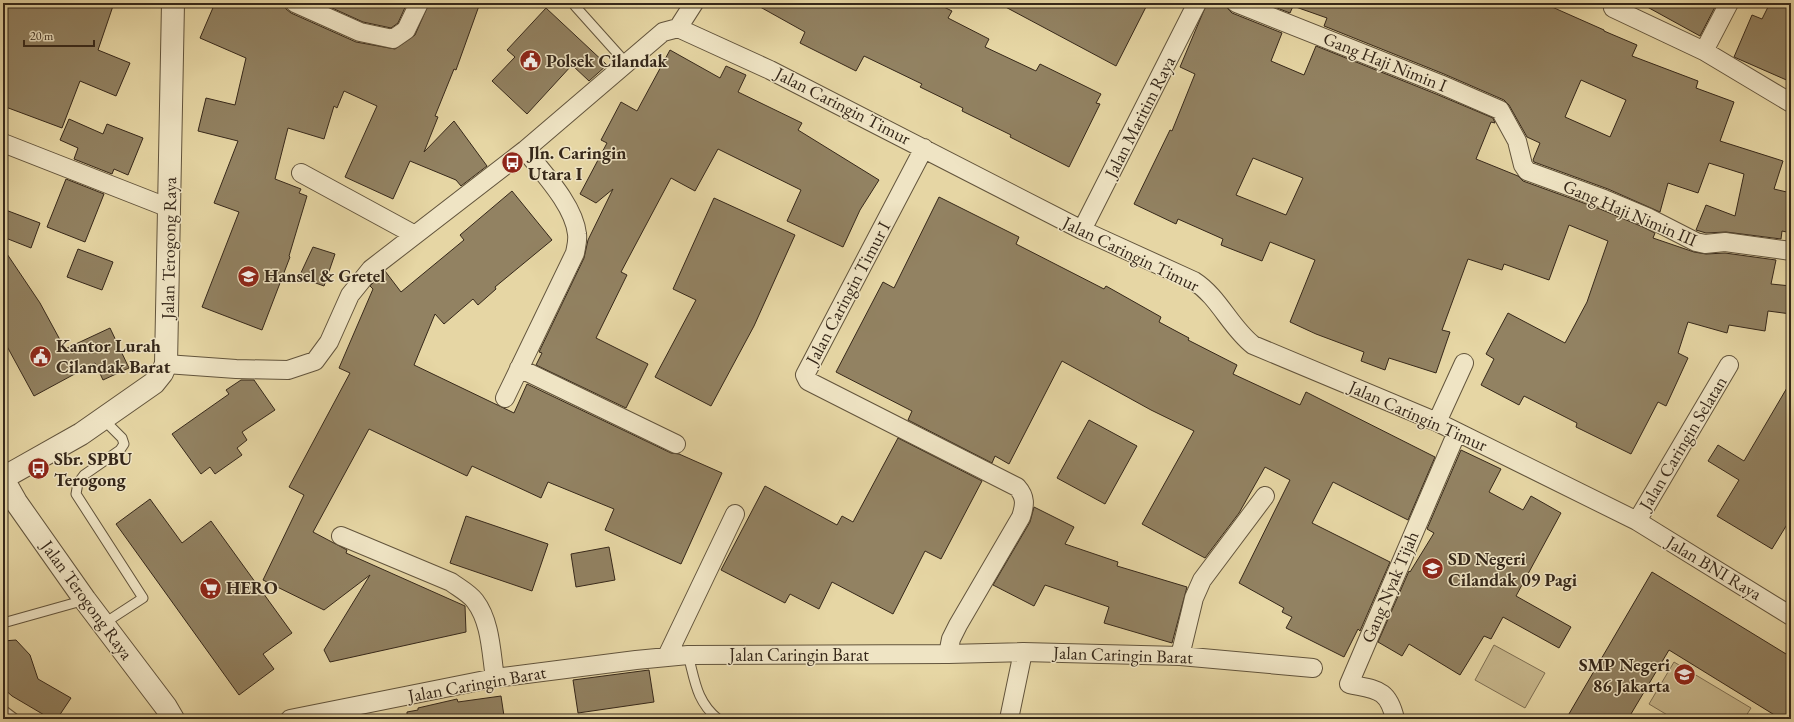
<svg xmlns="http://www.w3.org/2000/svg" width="1794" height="722" font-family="'EB Garamond',serif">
	<rect width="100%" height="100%" fill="#e6d6a4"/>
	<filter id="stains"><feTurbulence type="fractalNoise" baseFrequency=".005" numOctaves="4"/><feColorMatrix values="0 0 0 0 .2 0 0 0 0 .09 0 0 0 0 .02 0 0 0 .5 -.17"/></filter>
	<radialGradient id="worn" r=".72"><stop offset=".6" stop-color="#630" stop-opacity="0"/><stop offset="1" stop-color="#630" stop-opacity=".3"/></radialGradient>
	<path fill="#c8b88d" stroke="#7f7054" d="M1494 645 1545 673 1525 708 1475 680Z
		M1674 662 1751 708 1744 719H1674L1649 704Z"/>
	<path fill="#928262" stroke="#36281a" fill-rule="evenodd" d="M3 3H114L98 50 130 63 116 96 80 81 62 128 3 106Z
		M215 3H285L286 9 291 13 356 42 395 49 415 35 429 3H480L456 70 454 69 435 116 438 117 424 152 454 121 487 166 461 186 456 180 410 161 393 199 345 177 377 106 344 91 337 108 334 106 324 139 288 128 275 179 301 189 299 193 307 196 289 256 290 257 262 330 202 307 239 212 214 203 238 141 198 131 206 98 235 105 246 58 200 38Z
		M321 3H407L398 23 391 28 363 22Z
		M753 3H936L952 11 948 18 989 39 985 47 1036 71 1040 64 1101 94 1096 103 1100 104 1069 167 1010 137 1011 135 962 111 963 108 920 87 922 84 864 56 856 71 800 43 805 32Z
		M998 3H1148L1116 66Z
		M1207 3H1226L1228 9 1232 13 1282 33 1271 61 1304 75 1316 46 1436 94 1493 118 1495 123 1491 122 1476 159 1518 176 1523 181 1600 209 1643 227 1655 233 1653 238 1694 252 1706 254 1725 253 1776 260 1771 284 1791 286V314L1768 311 1765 331 1729 325 1727 333 1688 322 1678 353 1688 358 1666 406 1658 402 1631 454 1576 427 1577 423 1524 396 1519 405 1481 385 1494 359 1486 354 1508 313 1565 343 1587 302 1608 241 1569 225 1549 280 1504 264 1502 270 1468 259 1442 330 1450 332 1436 373 1389 358 1385 370 1361 361 1364 352 1316 334 1290 322 1315 260 1270 242 1262 261 1221 245 1223 239 1178 219 1176 224 1134 204 1170 130 1172 131 1195 74 1180 67ZM1253 158 1303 178 1286 215 1236 195Z
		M1264 3H1543L1604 30V31L1637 45 1632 56 1698 81 1696 88 1734 102 1720 141 1783 161 1774 189 1791 193V233L1782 231 1781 239 1726 232 1706 233 1696 230 1706 205 1735 216 1744 174 1709 163 1698 193 1668 183 1660 212 1608 189 1534 162 1533 160 1540 143 1527 137 1509 105 1504 100 1444 74 1324 26 1327 18 1293 6 1294 4 1290 13ZM1581 80 1626 100 1610 137 1565 117Z
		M1640 3H1717L1700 36Z
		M1770 3H1791V82L1734 57 1752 15 1762 19Z
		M546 8 607 65 589 81 572 65 527 114 492 81 515 57 507 50Z
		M670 50 720 78 726 66 746 75 738 92 802 123 798 130 879 180 860 210 843 247 787 221 801 190 718 149 695 191 671 178 621 272 627 275 596 338 648 364 626 408 536 365 542 353 539 352 584 258 588 240 613 189 596 203 580 194 607 143 601 140 621 102 637 111Z
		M69 119 103 134 107 124 143 138 128 175 114 169 112 174 74 159 78 148 60 140Z
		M66 179 104 194 85 242 47 227Z
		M512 191 552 240 495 287 496 289 478 305 473 299 444 324 435 314 414 365 514 413 527 384 671 453 679 454 722 473 681 564 605 530 614 509 548 482 541 498 472 466 467 476 369 429 313 532 347 550 346 553 465 606 466 632 330 662 324 650 370 575 324 610 263 580 304 495 289 487 350 373 339 368 373 289 370 286 385 271 401 292 464 240 460 235Z
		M939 197 1019 237 1016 244 1104 289 1106 286 1161 317 1159 322 1189 338 1188 340 1237 365 1233 374 1300 405 1306 392 1435 457 1408 520 1333 482 1312 523 1390 562 1360 631 1358 629 1344 657 1286 628 1292 617 1282 612 1284 608 1239 583 1290 480 1265 467 1239 513 1205 558 1142 524 1194 431 1151 410 1062 361 1009 464 995 456 992 463 908 420 912 411 836 372 883 282 894 288Z
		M714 198 795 235 754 326 711 406 655 377 696 300 673 289Z
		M3 209 40 223 31 248 3 237Z
		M313 247 335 254 324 286 299 277Z
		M3 248 40 303 65 349 110 328 129 368 103 380 95 363 34 396 3 339Z
		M78 249 113 262 102 290 67 277Z
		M241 380H254L275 410 242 432 247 440 237 448 242 455 215 474 210 467 201 474 172 434 229 394 226 390Z
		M1791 381V518L1772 549 1717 516 1739 480 1708 461 1718 445 1744 461Z
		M1089 420 1137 446 1105 504 1057 478Z
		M898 438 982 481 941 559 925 551 893 614 832 582 819 609 790 594 785 603 721 570 765 486 837 525 842 516 853 522Z
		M1461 450 1501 469 1489 492 1523 510 1531 496 1561 513 1516 596 1571 627 1559 648 1503 617 1491 639 1484 636 1460 675 1409 644 1402 656 1378 642 1409 571 1410 572 1434 533 1427 529Z
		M150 499 182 543 211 521 292 633 263 654 274 669 239 695 116 524Z
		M1034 507 1074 527 1065 544 1118 562 1117 566 1187 587 1172 643 1104 623 1109 607 1045 585 1034 606 993 585 1030 522Z
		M466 516 548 544 532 591 450 563Z
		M609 547 615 580 576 587 571 554Z
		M1652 572 1791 657V719H1781L1669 650 1628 719H1566Z
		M16 640 30 655 38 679 71 698 57 719H51L12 696 3 688V641Z
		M649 670 654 702 578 713 573 680Z
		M501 696 504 716 478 719H407V712L418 710V708L457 699 458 702Z"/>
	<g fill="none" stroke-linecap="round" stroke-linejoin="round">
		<defs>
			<path id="service" d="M575 6 627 64
				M103 419 122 438 124 444 120 450 84 475 78 483 76 494 143 598 103 624
				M3 623 85 600
				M688 655C695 680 696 701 718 719
				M3 710 15 719"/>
			<path id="minor" d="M295 3 360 32 393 39 406 30 419 3
				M1236 3 1440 84 1500 110 1517 141 1523 165 1527 171 1604 199 1647 217 1696 242 1705 244 1725 242 1791 251
				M1613 8 1704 51 1791 103
				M678 28 770 70 1082 230 1194 281C1219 297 1230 327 1253 345L1437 422 1637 521 1791 616
				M678 28 694 3
				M1704 51 1729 3
				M3 143 169 208
				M924 148 805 375 808 381 1017 487C1026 497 1025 505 1021 517L958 625 951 639 948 654
				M301 173 415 235
				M1082 230 1197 3
				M166 364 236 369 288 370 315 361 329 342 350 295 371 269 525 150 663 32 678 28
				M519 368 676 444
				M505 398 575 253C576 247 578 241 577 234 574 205 543 173 525 150
				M1437 422 1464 363
				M1637 521 1729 365
				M341 536 451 582C459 588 469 593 475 601 491 622 491 653 495 678
				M667 656 735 514
				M1180 656 1194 598 1202 580 1265 496
				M290 719 495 678 636 660 688 655 948 654 1023 652 1180 656 1313 668
				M1009 719 1023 652
				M1395 719C1388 688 1376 690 1349 684L1457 432"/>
			<path id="tertiary" d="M3 478 81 434 154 383 162 373 166 364 173 3
				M3 479 16 502 85 600 166 707 173 719"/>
		</defs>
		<use href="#service" stroke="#62543c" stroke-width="11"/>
		<use href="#minor" stroke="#62543c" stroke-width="20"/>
		<use href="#tertiary" stroke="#62543c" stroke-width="24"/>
		<use href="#service" stroke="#efe4c4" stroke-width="9"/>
		<use href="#minor" stroke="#efe4c4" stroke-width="18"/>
		<use href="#tertiary" stroke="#efe4c4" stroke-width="22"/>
	</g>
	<defs>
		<symbol id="civic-disc" viewBox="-11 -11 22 22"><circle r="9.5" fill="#8f2418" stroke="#efe4c4"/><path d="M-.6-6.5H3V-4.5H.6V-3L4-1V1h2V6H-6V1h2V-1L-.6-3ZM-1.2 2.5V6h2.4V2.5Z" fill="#fff"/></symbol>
		<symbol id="bus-disc" viewBox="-11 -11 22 22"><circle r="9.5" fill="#8f2418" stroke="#efe4c4"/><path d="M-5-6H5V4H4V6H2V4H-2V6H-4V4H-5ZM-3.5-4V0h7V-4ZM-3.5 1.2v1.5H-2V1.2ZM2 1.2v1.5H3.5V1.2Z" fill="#fff"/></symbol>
		<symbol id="school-disc" viewBox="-11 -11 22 22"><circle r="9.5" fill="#8f2418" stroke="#efe4c4"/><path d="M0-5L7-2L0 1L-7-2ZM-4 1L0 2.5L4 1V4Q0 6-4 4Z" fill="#fff"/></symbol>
		<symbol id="supermarket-disc" viewBox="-11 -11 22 22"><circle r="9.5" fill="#8f2418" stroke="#efe4c4"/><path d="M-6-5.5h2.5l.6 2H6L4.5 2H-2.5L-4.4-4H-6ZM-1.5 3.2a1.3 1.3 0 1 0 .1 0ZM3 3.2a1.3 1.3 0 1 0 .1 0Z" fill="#fff"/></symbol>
	</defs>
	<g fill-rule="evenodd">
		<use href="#civic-disc" x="518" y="48" width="25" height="25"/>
		<use href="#bus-disc" x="500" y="150" width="25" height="25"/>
		<use href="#school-disc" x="236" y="264" width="25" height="25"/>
		<use href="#civic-disc" x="28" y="344" width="25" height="25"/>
		<use href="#bus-disc" x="26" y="456" width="25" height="25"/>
		<use href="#school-disc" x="1420" y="556" width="25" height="25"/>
		<use href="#supermarket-disc" x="198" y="576" width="25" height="25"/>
		<use href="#school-disc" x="1672" y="662" width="25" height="25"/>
	</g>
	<g text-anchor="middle" stroke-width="3" stroke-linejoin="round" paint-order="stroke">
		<g font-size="18" font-weight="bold" fill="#36281a" stroke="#efe4c4" text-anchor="start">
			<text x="546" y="67">Polsek Cilandak</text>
			<text x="528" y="159">Jln. Caringin<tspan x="528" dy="21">Utara I</tspan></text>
			<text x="264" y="282">Hansel &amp; Gretel</text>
			<text x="56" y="352">Kantor Lurah<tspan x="56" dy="21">Cilandak Barat</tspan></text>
			<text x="54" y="465">Sbr. SPBU<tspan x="54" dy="21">Terogong</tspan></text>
			<text x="1448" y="565">SD Negeri<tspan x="1448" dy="21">Cilandak 09 Pagi</tspan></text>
			<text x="226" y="594">HERO</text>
			<text x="1670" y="671" text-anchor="end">SMP Negeri<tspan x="1670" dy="21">86 Jakarta</tspan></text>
		</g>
		<g font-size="18" fill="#36281a" stroke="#efe4c4">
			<text transform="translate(1385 62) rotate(22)" y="6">Gang Haji Nimin I</text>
			<text transform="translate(843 106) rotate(27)" y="6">Jalan Caringin Timur</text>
			<text transform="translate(1140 117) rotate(-63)" y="6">Jalan Maritim Raya</text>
			<text transform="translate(1630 213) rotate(23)" y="6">Gang Haji Nimin III</text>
			<text transform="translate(169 248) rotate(-89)" y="6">Jalan Terogong Raya</text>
			<text transform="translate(1131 254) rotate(26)" y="6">Jalan Caringin Timur</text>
			<text transform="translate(848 293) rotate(-62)" y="6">Jalan Caringin Timur I</text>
			<text transform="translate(1418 416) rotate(24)" y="6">Jalan Caringin Timur</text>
			<text transform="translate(1683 443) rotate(-59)" y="6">Jalan Caringin Selatan</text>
			<text transform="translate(1714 568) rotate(31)" y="6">Jalan BNI Raya</text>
			<text transform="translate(1390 587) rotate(-67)" y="6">Gang Nyak Tijah</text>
			<text transform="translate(87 600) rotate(54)" y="6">Jalan Terogong Raya</text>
			<text x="799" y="661">Jalan Caringin Barat</text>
			<text transform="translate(1123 655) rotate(2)" y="6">Jalan Caringin Barat</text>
			<text transform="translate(477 684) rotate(-10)" y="6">Jalan Caringin Barat</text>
		</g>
	</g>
	<rect width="1794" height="722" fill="none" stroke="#e6d6a4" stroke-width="16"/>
	<rect x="4" y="4" width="1786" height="714" fill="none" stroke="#36281a" stroke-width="2"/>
	<rect x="8" y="8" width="1778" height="706" fill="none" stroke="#36281a"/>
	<path d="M24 40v6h70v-6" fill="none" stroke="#36281a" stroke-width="2"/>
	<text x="30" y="40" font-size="12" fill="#36281a" stroke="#efe4c4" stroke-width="3" paint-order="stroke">20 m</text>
	<rect width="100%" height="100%" filter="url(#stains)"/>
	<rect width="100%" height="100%" fill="url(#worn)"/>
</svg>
